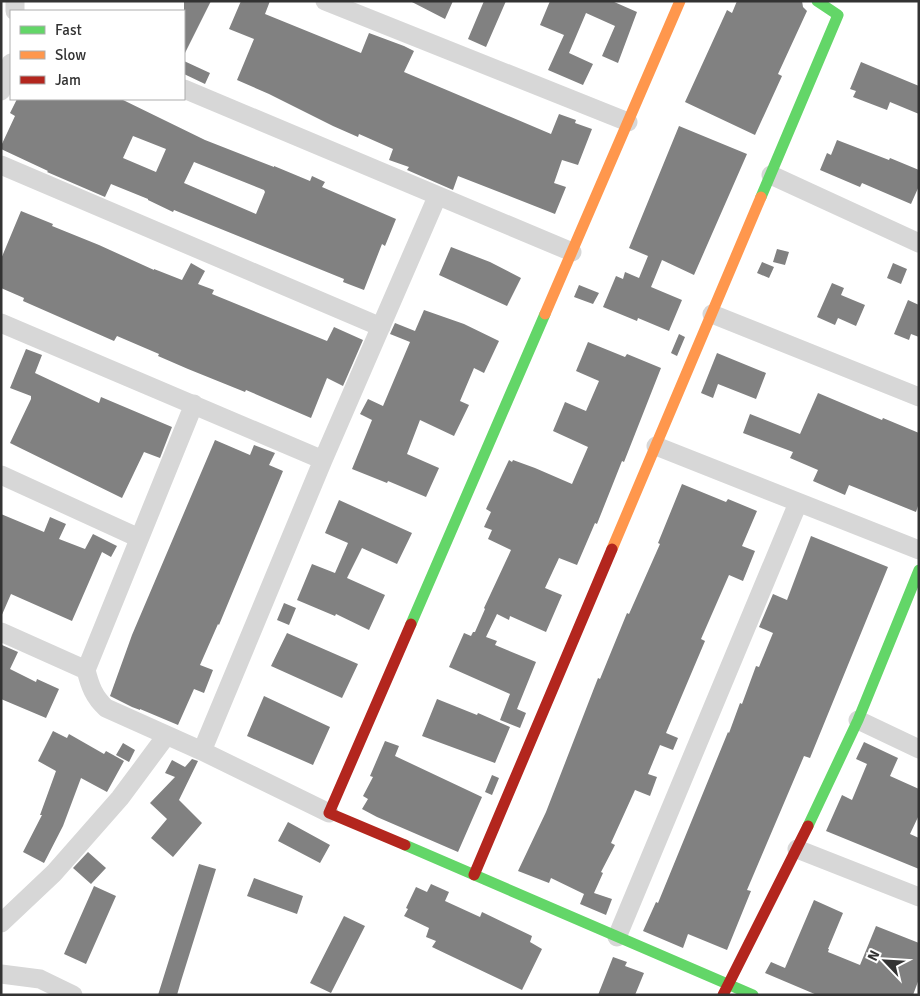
<svg xmlns="http://www.w3.org/2000/svg" width="920" height="996" font-family="Signika,sans-serif">
	<rect width="100%" height="100%" fill="#fff"/>
	<path fill="#818181" fill-rule="evenodd" d="M184 1H211L184 55Z
		M241 1H270L265 14 361 53 369 33 404 46 414 51 404 72 551 134 559 114 576 120 575 123 592 129 578 165 562 160 554 183 566 187 555 214 458 176 453 190 407 170 409 167 389 160 393 149 359 134 358 137 333 126 269 94 237 80 254 39 229 29Z
		M410 1H453L445 19Z
		M484 1H506L486 47 468 39Z
		M550 1H612L637 12 618 63 602 56 615 26 586 13 569 53 593 64 583 85 548 70 564 35 540 25Z
		M737 1H802L803 7 807 11 778 74 782 76 755 135 685 102 727 10 732 13Z
		M184 61 210 73 205 84 184 74Z
		M861 62 919 86V114L890 102 887 110 853 97 856 91 850 89Z
		M17 99H121L205 140 274 167V166L310 181 312 176 325 182 322 187 396 219 385 246 382 244 364 290 343 282 344 279 174 210 173 212 148 200V199L111 184 105 197 47 172 48 171 1 149V146L15 116 10 113ZM133 136 166 149 156 172 123 158ZM194 162 264 190 265 192 256 214 184 183Z
		M679 126 747 154 694 275 662 260 651 287 682 300 669 331 638 318 637 321 603 307 616 276 623 279 625 272 639 278 648 256 629 248Z
		M837 140 889 160 890 158 919 170V186L911 204 862 183 860 187 820 170 827 153 831 155Z
		M21 211 53 224 52 226 99 245 154 270V269L182 280 191 263 205 271 198 284 214 290 212 294 327 341 334 327 363 340 343 386 327 378 311 418 246 390 245 392 188 369 158 356 159 354 117 336 114 341 23 301 24 298 1 288V259Z
		M451 247 490 262 521 278 507 306 439 275Z
		M777 249 789 252 785 265 773 262Z
		M762 262 774 267 769 278 757 273Z
		M893 263 907 269 901 284 887 278Z
		M832 283 844 288 841 295 865 305 856 326 838 318 835 325 817 317Z
		M579 285 599 293 593 304 574 297Z
		M908 300 919 305V337L911 334 909 340 894 334Z
		M424 310 464 324 499 341 484 373 474 368 460 401 469 405 454 436 420 420 407 454 439 468 426 497 388 481 387 483 352 469 372 420 360 414 368 399 383 406 410 342 390 334 395 323 415 331Z
		M679 334 685 337 677 356 671 353Z
		M588 342 625 357 627 354 661 368 624 462 622 461 597 524 595 523 577 565 559 558 545 588 562 595 546 632 510 616 509 620 497 614 486 637 497 641 495 645 536 662 517 709 526 713 520 728 500 720 510 694 449 667 464 633 471 636 473 632H475L485 609 484 608 511 550 488 539 492 530 484 527 491 512 486 509 509 460 512 462 513 460 535 468 572 484 588 447 553 431 565 402 586 411 599 381 576 371Z
		M26 349 42 355 35 373 99 403 101 397 172 427 160 458 144 452 122 498 10 443 31 399V396L10 388Z
		M717 353 766 373 756 399 718 384 713 398 701 393Z
		M818 393 882 420 883 418 919 433V503L916 512 849 485 845 495 813 481 818 470 790 458 793 452 743 433 750 414 800 434Z
		M215 440 250 455 254 445 275 453 269 465 283 471 219 625 218 624 200 665 213 670 204 693 194 689 178 725 140 709V710L132 707 110 696 132 635Z
		M682 484 726 502 728 499 757 511 742 546 755 551 743 581 729 575 701 639 705 641 666 733 678 738 673 750 660 745 648 774 657 777 650 796 635 790 611 843 615 845 601 872 603 873 594 893 612 899 606 915 580 904 584 894 551 878 549 883 518 871 546 812 598 678 600 679 627 613 629 614 660 544 658 543Z
		M339 500 412 533 397 564 362 548 347 578 385 595 369 630 336 614 335 616 297 600 312 564 335 573 348 543 325 533Z
		M1 514 44 532 50 517 66 524 59 539 85 549 93 534 117 546 111 557 102 552 72 621 11 594 1 617Z
		M811 536 888 567 810 758 804 756 747 890 751 891 727 950 688 934 683 948 643 931 656 902 658 903 728 732 729 733 740 703 742 704 756 666 759 667 773 633 759 627 773 594 787 600Z
		M284 603 296 608 289 625 277 620Z
		M287 633 358 664 342 698 271 666Z
		M2 645 18 652 10 669 36 682 37 679 59 689 46 718 1 699Z
		M264 696 330 727 313 765 247 736Z
		M437 699 477 715 478 713 510 727 495 763 422 736Z
		M53 731 67 738 69 734 104 754 106 751 124 761 107 792 81 778 63 826 44 863 23 852 42 815H40L56 771 38 761Z
		M385 741 399 746 395 756 482 797 458 852 377 817 362 809 368 799 363 796 373 777 370 776Z
		M864 742 898 758 890 776 919 789V815L910 834 919 838V869L826 831 842 795 852 800 867 764 856 759Z
		M123 743 135 750 129 762 116 755Z
		M192 759 198 761 179 800 202 823 173 857 151 838 167 819 150 803 175 777 165 773 172 760 185 767Z
		M492 775 499 778 492 795 485 792Z
		M288 822 330 845 320 863 278 841Z
		M88 852 106 868 91 884 73 868Z
		M199 864 216 869 181 981 177 995H158Z
		M254 878 303 896 297 914 247 896Z
		M431 884 449 892 445 901 480 917 482 912 532 936 530 942 542 949 522 990 432 947 436 941 426 937 429 928 404 916 408 909 406 908 416 887 427 892Z
		M94 886 116 896 86 964 64 954Z
		M814 900 843 913 828 949H829L828 952 860 965 876 926 919 943V979L913 995H817L765 973 771 962 785 968Z
		M344 916 365 926 331 993 310 983Z
		M613 957 627 962 625 966 644 973 635 995H598Z"/>
	<g fill="none" stroke-linecap="round" stroke-linejoin="round">
		<path stroke="#d7d7d7" stroke-width="19" d="M325 1 628 122
			M15 11V1
			M184 89 572 252
			M1 91 11 63
			M1 165 381 327
			M771 175 919 243
			M712 314 919 397
			M1 323 323 460
			M194 404 86 670C90 686 94 697 106 708L202 751 329 813
			M656 446 919 550
			M1 475 139 538
			M1 632 86 670
			M858 720 919 749
			M202 751 323 460 437 197
			M797 849 919 897
			M1 923 54 873 120 798 166 736
			M617 937 798 503
			M1 974 40 979 73 995"/>
		<path stroke="#63d668" stroke-width="11" d="M761 197 838 15 817 1
			M411 624 545 314
			M808 826 858 720 919 570
			M405 845 753 995"/>
		<path stroke="#ff974d" stroke-width="11" d="M545 314 680 1
			M612 549 761 197"/>
		<path stroke="#b3261e" stroke-width="11" d="M405 845 329 813 411 624
			M474 875 612 549
			M723 995 808 826"/>
	</g>
	<rect width="920" height="996" fill="none" stroke="#333333" stroke-width="5"/>
	<rect x="10" y="10" width="175" height="90" fill="#ffffff" stroke="#adadad"/>
	<rect x="20" y="26" width="25" height="8" fill="#63d668" stroke="#adadad"/>
	<text x="55" y="35" font-size="15" fill="#333333">Fast</text>
	<rect x="20" y="51" width="25" height="8" fill="#ff974d" stroke="#adadad"/>
	<text x="55" y="60" font-size="15" fill="#333333">Slow</text>
	<rect x="20" y="76" width="25" height="8" fill="#b3261e" stroke="#adadad"/>
	<text x="55" y="85" font-size="15" fill="#333333">Jam</text>
	<g transform="translate(885 961) rotate(295)" stroke="#ffffff" stroke-width="4" paint-order="stroke">
	<path d="M0-4L9 19L0 12L-9 19Z" fill="#333333"/>
	<text y="-8" font-size="14" font-weight="bold" text-anchor="middle" fill="#333333">N</text>
	</g>
</svg>
